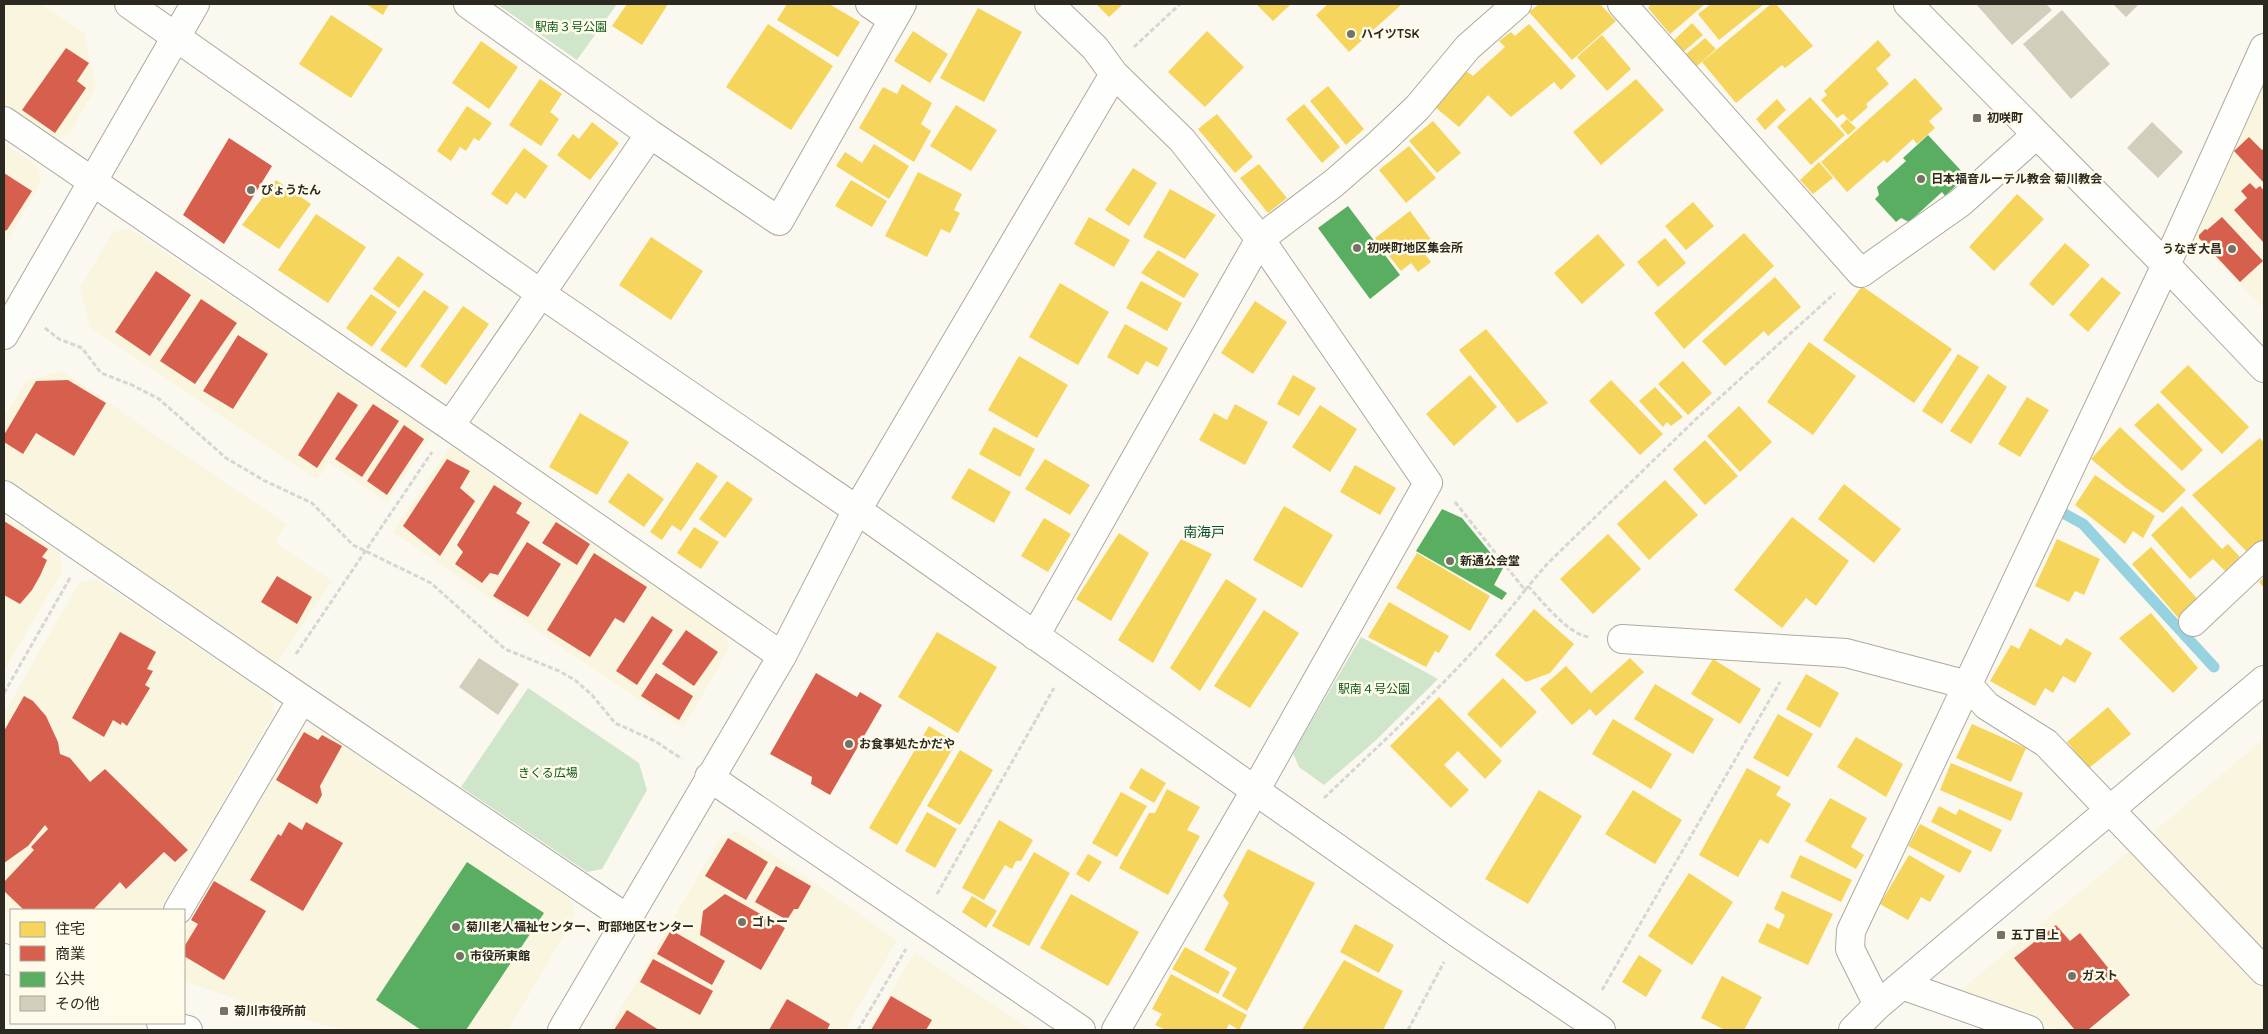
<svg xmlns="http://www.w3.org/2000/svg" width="2268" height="1034" font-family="Quicksand,'Noto Sans JP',sans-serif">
	<rect width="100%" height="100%" fill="#faf8ef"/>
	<path fill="#f9f5de" d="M4 4H42L84 33 96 87 69 134 54 138 4 104Z
		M2264 85V309L2194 236Z
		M4 143 37 166 41 181 9 239 4 240Z
		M129 228 432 433 387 502 329 462 317 480 90 327 80 288 113 232Z
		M62 371 286 524 275 542 332 581 277 663 4 478V418L26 381Z
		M450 446 724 633 729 648 684 727 665 717 393 532Z
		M4 516 59 553 62 571 4 671Z
		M96 579 271 697 274 713 159 910H11V914L4 911V713L80 582Z
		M315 727 571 900 575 916 508 1030H343L260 1007 184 981V932L300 732Z
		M2264 739V953L2150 835Z
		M738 831 897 940 845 1030H608L722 836Z
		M2131 850 2264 989V1030H2060L1955 995Z
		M915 952 1031 1030H869Z"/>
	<path fill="#cfe6ca" d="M497 4H617L577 60Z
		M1361 637 1438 679 1374 742 1324 785 1299 767 1293 753Z
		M528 688 639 763 647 790 602 869 587 872 461 787Z"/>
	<path fill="#f6d55c" d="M366 4H389L383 15Z
		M627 4H668L642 45 612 26Z
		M787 4H829L860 22 838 57 777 20Z
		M1096 4H1123L1109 17Z
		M1256 4H1291L1273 21Z
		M1328 4H1402L1349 52 1316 15Z
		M1539 4H1600L1616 21 1572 60 1529 12Z
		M1648 4H1705L1670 34 1648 8 1650 6Z
		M1711 4H1764L1719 40 1698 14Z
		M1771 4H1776L1813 46 1785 68 1782 65 1736 103 1702 62Z
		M978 8 1022 32 984 102 940 78Z
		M331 15 383 49 351 98 299 64Z
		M1692 23 1703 35 1683 52 1673 41Z
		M768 24 833 66 791 130 726 87Z
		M1529 24 1576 76 1561 90 1554 82 1511 117 1488 95 1459 127 1435 107 1466 71 1473 76 1505 47 1499 41 1511 32 1515 36Z
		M913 31 948 54 930 83 894 61Z
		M1207 31 1244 67 1205 107 1168 72Z
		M1602 35 1631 69 1607 91 1577 57Z
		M1705 38 1716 49 1696 67 1685 55Z
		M1878 40 1891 55 1876 69 1889 84 1866 104 1868 107 1851 122 1843 114 1837 118 1821 100 1827 95 1824 91Z
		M481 41 518 67 489 109 452 83Z
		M1915 78 1943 109 1929 121 1935 128 1917 144 1913 139 1887 163 1884 160 1847 192 1821 162Z
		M540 79 562 94 550 112 559 119 541 146 509 125Z
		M1636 79 1664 110 1601 165 1573 132Z
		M902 84 932 103 921 124 931 131 914 162 859 128 883 87 897 94Z
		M1328 86 1364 129 1346 145 1310 101Z
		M1810 97 1845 135 1811 165 1777 127Z
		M1777 99 1786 110 1765 130 1756 119Z
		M1304 104 1340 147 1322 163 1286 119Z
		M956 105 997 130 971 171 930 146Z
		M467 106 492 123 479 141 474 138 466 151 460 147 451 161 437 151Z
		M1217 114 1253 157 1235 173 1198 129Z
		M1847 119 1856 128 1848 135 1840 126Z
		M1433 121 1461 153 1437 173 1409 141Z
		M592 122 619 143 590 180 557 155 573 134 579 139Z
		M874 144 909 166 889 199 836 166 845 152 862 163Z
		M1409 146 1436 178 1406 203 1379 170Z
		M524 148 548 166 525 199 516 192 507 205 491 194Z
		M1819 162 1833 178 1813 194 1800 180Z
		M1259 164 1287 198 1268 213 1240 178Z
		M1133 168 1157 183 1129 226 1105 210Z
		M918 172 962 194 954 210 960 213 950 233 941 229 927 257 885 236Z
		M276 180 311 204 279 249 242 225Z
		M851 180 887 201 872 227 835 206Z
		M1170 189 1216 215 1185 259 1143 237Z
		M2017 194 2044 219 1994 271 1969 247Z
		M1693 202 1714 226 1686 250 1665 226Z
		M1410 211 1435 245 1424 253 1431 262 1418 272 1411 263 1401 271 1375 238Z
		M316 214 366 247 328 303 278 270Z
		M1089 217 1130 240 1114 267 1074 244Z
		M1744 233 1774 266 1684 349 1654 313Z
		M1598 234 1625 265 1582 304 1554 273Z
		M651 237 703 271 671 320 619 285Z
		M1665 238 1686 263 1658 287 1637 262Z
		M2065 243 2090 265 2053 306 2029 284Z
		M1158 250 1199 274 1184 298 1141 273Z
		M398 256 424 274 399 308 373 289Z
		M1775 277 1801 307 1768 336 1764 331 1725 366 1702 341Z
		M2102 277 2121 293 2088 332 2069 315Z
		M1141 281 1182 303 1167 331 1126 308Z
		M1060 283 1109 312 1078 365 1029 337Z
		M1862 286 1952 349 1914 403 1823 340Z
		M424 290 449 307 406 368 380 350Z
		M371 294 397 312 372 347 346 328Z
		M1255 301 1287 322 1253 374 1221 353Z
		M463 306 489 324 446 385 420 366Z
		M1125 324 1168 348 1158 367 1146 361 1138 375 1107 357Z
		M1486 329 1548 403 1517 423 1459 350Z
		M1809 342 1856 376 1813 435 1767 402Z
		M1958 354 1979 367 1942 424 1922 411Z
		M1019 356 1068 385 1037 438 988 410Z
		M1683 361 1712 393 1688 415 1658 384Z
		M2188 365 2249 427 2222 454 2160 392Z
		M1988 374 2007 387 1971 444 1950 431Z
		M1293 375 1316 388 1299 416 1277 404Z
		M1470 375 1497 407 1454 446 1426 414Z
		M1611 380 1663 434 1640 455 1589 401Z
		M1655 387 1683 417 1671 426 1667 422 1663 427 1639 401Z
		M2027 397 2049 410 2020 457 1998 444Z
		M2158 403 2203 450 2182 471 2134 425Z
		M1235 404 1268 422 1245 465 1199 440 1214 413 1227 420Z
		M1320 405 1357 429 1330 472 1292 447Z
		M1739 406 1772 442 1740 472 1707 436Z
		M580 413 629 442 597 495 549 467Z
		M994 427 1035 449 1020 477 979 454Z
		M2120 427 2186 490 2163 513 2126 488 2091 459Z
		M2260 438 2264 443V540L2249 554 2192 495Z
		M1705 440 1738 476 1705 505 1673 469Z
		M1045 459 1090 485 1070 515 1025 489Z
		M697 462 718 476 681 531 672 525 662 540 650 532Z
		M1355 465 1396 488 1380 515 1340 492Z
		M969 468 1011 492 994 523 951 498Z
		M628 473 664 499 644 527 608 502Z
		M2095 475 2155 516 2143 538 2133 531 2125 544 2075 505Z
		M1665 480 1698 515 1649 560 1617 524Z
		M727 481 753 499 725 538 699 519Z
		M1844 484 1901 529 1874 563 1818 519Z
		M1284 506 1333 535 1302 588 1253 560Z
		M2182 506 2222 549 2228 544 2240 557 2225 571 2213 559 2190 579 2151 535Z
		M1792 517 1849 561 1816 606 1806 598 1782 628 1734 590Z
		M1044 518 1071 534 1048 572 1021 556Z
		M694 527 719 542 701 569 677 553Z
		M1119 533 1149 553 1111 621 1076 599Z
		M1608 534 1641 569 1593 614 1560 579Z
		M1181 539 1212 554 1153 663 1118 640Z
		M2057 539 2100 559 2084 595 2075 591 2069 602 2035 586Z
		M2151 547 2201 603 2181 621 2132 564Z
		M1417 553 1490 596 1470 631 1396 588Z
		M2264 577V588L2259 582Z
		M1226 579 1257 599 1200 691 1170 668Z
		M1389 602 1449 636 1439 653 1435 651 1426 667 1368 637Z
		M1534 609 1574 644 1550 673 1526 682 1495 655Z
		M1264 610 1299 633 1250 708 1214 686Z
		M2151 613 2198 668 2173 693 2119 638Z
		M2030 628 2061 646 2066 638 2092 653 2075 683 2063 676 2053 693 2045 688 2035 706 1990 681 2011 645 2019 649Z
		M937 632 997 667 958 733 898 697Z
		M1630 658 1644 672 1596 716 1590 709 1572 725 1540 689 1566 666 1591 693Z
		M1713 659 1761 689 1740 724 1691 694Z
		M1806 674 1839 693 1820 728 1786 709Z
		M1503 678 1537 712 1501 748 1467 714Z
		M1655 684 1714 719 1693 754 1634 719Z
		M1439 697 1502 761 1485 779 1458 751 1444 765 1469 790 1451 808 1390 746Z
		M2108 707 2131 734 2089 768 2067 742Z
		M1778 714 1813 734 1788 777 1753 758Z
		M1613 719 1672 754 1651 789 1592 754Z
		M1972 724 2026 748 2011 782 1956 758Z
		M929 726 956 743 897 845 869 828Z
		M1856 737 1903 764 1886 797 1837 767Z
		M960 750 993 770 960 825 927 806Z
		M1951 763 2023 793 2011 821 1940 790Z
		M1141 768 1166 783 1154 803 1129 788Z
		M1747 768 1781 787 1776 795 1791 804 1768 844 1760 839 1738 877 1699 855Z
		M1167 789 1200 807 1187 830 1200 836 1168 895 1119 868 1149 813H1155Z
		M1539 790 1582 816 1528 904 1485 879Z
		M1633 790 1682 820 1655 864 1605 834Z
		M1121 792 1147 806 1117 857 1092 843Z
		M1830 798 1867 818 1851 847 1864 855 1856 869 1805 841Z
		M1939 806 1956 815 1959 809 2002 830 1991 852 1931 822Z
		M927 812 957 829 935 868 905 851Z
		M999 820 1033 840 1021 861H1016L1012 869 1005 865 984 900 962 888Z
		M1920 824 1972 851 1960 873 1908 846Z
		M1248 849 1315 883 1247 1011 1222 996 1237 968 1204 950 1229 903 1223 896Z
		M1034 852 1070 873 1029 946 992 926Z
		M1088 854 1102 862 1089 882 1076 874Z
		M1800 855 1852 880 1841 902 1790 877Z
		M1909 855 1945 876 1930 902 1921 897 1908 920 1880 904Z
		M1689 873 1733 902 1692 965 1648 936Z
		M1782 891 1833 914 1808 965 1758 942 1767 923 1779 929 1785 915 1774 909Z
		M1071 894 1139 932 1108 986 1040 948Z
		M972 896 997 911 986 928 962 912Z
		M1355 924 1394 945 1379 973 1340 952Z
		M1185 947 1230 972 1218 994 1172 969Z
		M1639 955 1662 970 1646 997 1622 982Z
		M1344 960 1403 991 1383 1030H1302Z
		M1171 974 1247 1015 1239 1030 1229 1024 1226 1030H1166L1155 1025 1162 1014 1152 1009Z
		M1722 976 1762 997 1744 1030H1725L1701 1018Z"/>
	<path fill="#d6604d" d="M66 48 89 63 77 81 86 88 55 133 22 110Z
		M2249 137 2262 150 2264 148V183L2234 151Z
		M229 138 272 166 224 244 183 215Z
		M4 173 32 191 7 230 4 231Z
		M2250 183 2256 189 2260 186 2264 191V243L2234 210 2247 198 2241 191Z
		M2222 217 2263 261 2240 282 2199 238V235L2205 229 2207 230Z
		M156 271 191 295 150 356 115 332Z
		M201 299 237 323 195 384 160 361Z
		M238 335 268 354 233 409 203 391Z
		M68 380 106 403 74 456 36 433 23 454 4 442V435L36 381Z
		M338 392 358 405 317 468 298 455Z
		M373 404 399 421 362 477 335 459Z
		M404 425 424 439 387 495 367 481Z
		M447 459 470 471 460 488 475 501 440 556 403 526Z
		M494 485 522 503 516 513 530 522 498 575 490 573 482 583 455 564 463 552 457 545Z
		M4 521 48 549 42 557 47 560 40 576 32 590 20 604 4 595Z
		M556 522 590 544 577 565 542 543Z
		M527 542 561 564 528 617 493 596Z
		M594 553 647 587 624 623 615 618 590 657 547 630Z
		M277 576 312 597 297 624 261 602Z
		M652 616 673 630 637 685 616 671Z
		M686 630 718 652 694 686 662 664Z
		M120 632 156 652 147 669 153 671 145 685 150 688 127 726 122 722 121 725 113 720 104 737 72 718Z
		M656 673 693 696 679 720 641 696Z
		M816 673 857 697 860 692 882 705 830 795 811 784 812 777 770 754Z
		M24 696 33 701 46 716 58 742 60 754 70 758 90 782 105 769 188 850 175 862 164 852 126 889 120 882 93 910H24L4 891V882L34 850 31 847 48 829 45 825 28 846 4 863V731Z
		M304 732 318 740 322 735 342 746 320 786 322 795 317 804 276 780Z
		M289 822 302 830 306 822 343 843 303 911 250 880 278 834 281 836Z
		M728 838 768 862 746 900 705 876Z
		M776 866 811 886 798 909H794L787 920 755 902Z
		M214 881 266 911 224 980 184 956V947L198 924 191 920Z
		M725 894 785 928 761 970 700 935 703 911Z
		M2056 925 2070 941 2080 933 2130 995 2088 1030H2075L2014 958Z
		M671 930 725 961 712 985 657 954Z
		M653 959 713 991 700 1015 640 982Z
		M891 996 932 1020 926 1030H871Z
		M787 999 830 1024 827 1030H769Z
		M627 1010 659 1030H614Z"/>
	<path fill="#5aae61" d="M1928 135 1966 176 1945 196 1942 192 1909 222 1901 218 1896 222 1875 199 1879 195 1877 187 1906 161 1903 158Z
		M1348 206 1400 275 1370 299 1318 228Z
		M1442 509 1462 518 1503 568 1494 585 1507 593 1502 600 1416 551Z
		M467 862 544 913 466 1030H421L376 1000Z"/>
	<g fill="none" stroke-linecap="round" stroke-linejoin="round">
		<path stroke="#96d2e0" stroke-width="11" d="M2061 512 2083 524 2214 667"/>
	</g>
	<path fill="#d1cebc" d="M1976 4H2046L2052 10 2012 45Z
		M2113 4H2139L2126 17Z
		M2062 10 2110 64 2071 99 2023 44Z
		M2152 122 2183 152 2158 178 2127 148Z
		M479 658 519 684 498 715 459 687Z"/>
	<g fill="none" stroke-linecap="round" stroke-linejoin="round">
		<defs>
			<path id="minor" d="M129 4 540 293 857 510 1459 934 1601 1030
				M468 4 650 134 779 221 902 4
				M870 4 892 19
				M1049 4 1095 48 1114 74 1182 140 1260 239 1428 483 1256 789 1116 1030
				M1622 4 1861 273 1960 203 2036 135
				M1908 4 2166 265 2264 368
				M4 121 450 426 782 656
				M4 335 195 4
				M450 426 650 134
				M4 495 302 699 628 919
				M2193 622 2264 555
				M1035 636 1260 239 1334 183 1380 143 1417 108 1468 47 1517 4
				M1622 639 1846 653 1968 685 1987 706 2046 743 2264 971
				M709 777 1081 1030
				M178 910 302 699
				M1902 985 2029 1030
				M1878 1005 1850 949 1851 931 2166 265 2264 48
				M562 1030 782 656 857 510 1114 74
				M1853 1030 1878 1005 2264 680"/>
			<path id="major" d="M4 958 11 961
				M161 1023 188 1030"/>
		</defs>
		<use href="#minor" stroke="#acaaa1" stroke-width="30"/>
		<use href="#major" stroke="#acaaa1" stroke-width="30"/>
		<path stroke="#d7d6d3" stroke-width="3" stroke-dasharray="5 2.5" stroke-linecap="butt" d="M1134 47 1180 4
			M45 328 59 339 82 348 101 373 132 385 159 399 226 458 265 481 312 503 353 545 431 583 505 649 559 671 575 680 592 695 615 723 655 741 682 759
			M1455 502 1525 590 1547 564 1695 420 1835 293
			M1528 586C1542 601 1569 636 1590 637
			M296 654 432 452
			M4 693 70 578
			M1324 798C1394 731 1467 665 1526 589
			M937 894 1054 688
			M1602 990 1780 682
			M858 1030 906 949
			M1408 1030 1444 962"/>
		<use href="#minor" stroke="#fefefd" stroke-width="28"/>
		<use href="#major" stroke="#fefefd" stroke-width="28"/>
	</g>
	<g fill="#747268" stroke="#fefbeb" stroke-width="2">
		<circle cx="1351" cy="34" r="5"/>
		<rect x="1972" y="113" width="10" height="10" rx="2.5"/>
		<circle cx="1921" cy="179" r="5"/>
		<circle cx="251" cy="190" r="5"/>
		<circle cx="1357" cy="248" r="5"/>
		<circle cx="2232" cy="249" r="5"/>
		<circle cx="1450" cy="561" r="5"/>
		<circle cx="849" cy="744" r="5"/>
		<circle cx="742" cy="922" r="5"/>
		<circle cx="456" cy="927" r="5"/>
		<rect x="1996" y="930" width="10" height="10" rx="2.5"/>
		<circle cx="460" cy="956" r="5"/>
		<circle cx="2072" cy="976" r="5"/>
		<rect x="219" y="1006" width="10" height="10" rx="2.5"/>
	</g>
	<g text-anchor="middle" stroke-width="5" stroke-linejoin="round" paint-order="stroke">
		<g font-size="12" fill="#0b5817" stroke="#fefbeb">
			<text x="571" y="31">駅南３号公園</text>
			<text x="1374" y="693">駅南４号公園</text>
			<text x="548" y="777">きくる広場</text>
		</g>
		<g font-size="12" font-weight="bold" fill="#2c2a20" stroke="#fefbeb" text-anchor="start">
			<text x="1361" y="38">ハイツTSK</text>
			<text x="1987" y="122">初咲町</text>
			<text x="1931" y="183">日本福音ルーテル教会 菊川教会</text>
			<text x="261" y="194">ぴょうたん</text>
			<text x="1367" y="252">初咲町地区集会所</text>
			<text x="2222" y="253" text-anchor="end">うなぎ大昌</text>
			<text x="1460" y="565">新通公会堂</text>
			<text x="859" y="748">お食事処たかだや</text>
			<text x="752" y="926">ゴトー</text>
			<text x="466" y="931">菊川老人福祉センター、町部地区センター</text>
			<text x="2011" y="939">五丁目上</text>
			<text x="470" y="960">市役所東館</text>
			<text x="2082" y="980">ガスト</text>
			<text x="234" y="1015">菊川市役所前</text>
		</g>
		<g font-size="14" fill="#055037" stroke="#fefbeb">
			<text x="1204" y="537">南海戸</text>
		</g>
	</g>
	<rect width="2268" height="1034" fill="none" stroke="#2c2a20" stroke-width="10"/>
	<rect x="10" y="909" width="175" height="115" fill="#fefbeb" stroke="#aaa79a"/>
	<rect x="20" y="922" width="25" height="15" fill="#f6d55c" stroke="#aaa79a"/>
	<text x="55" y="934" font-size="15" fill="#2c2a20">住宅</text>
	<rect x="20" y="946" width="25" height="15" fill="#d6604d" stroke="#aaa79a"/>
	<text x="55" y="959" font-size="15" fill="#2c2a20">商業</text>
	<rect x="20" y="972" width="25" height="15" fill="#5aae61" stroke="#aaa79a"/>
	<text x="55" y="984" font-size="15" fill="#2c2a20">公共</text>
	<rect x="20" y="996" width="25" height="15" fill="#d1cebc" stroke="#aaa79a"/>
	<text x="55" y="1009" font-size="15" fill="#2c2a20">その他</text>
</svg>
